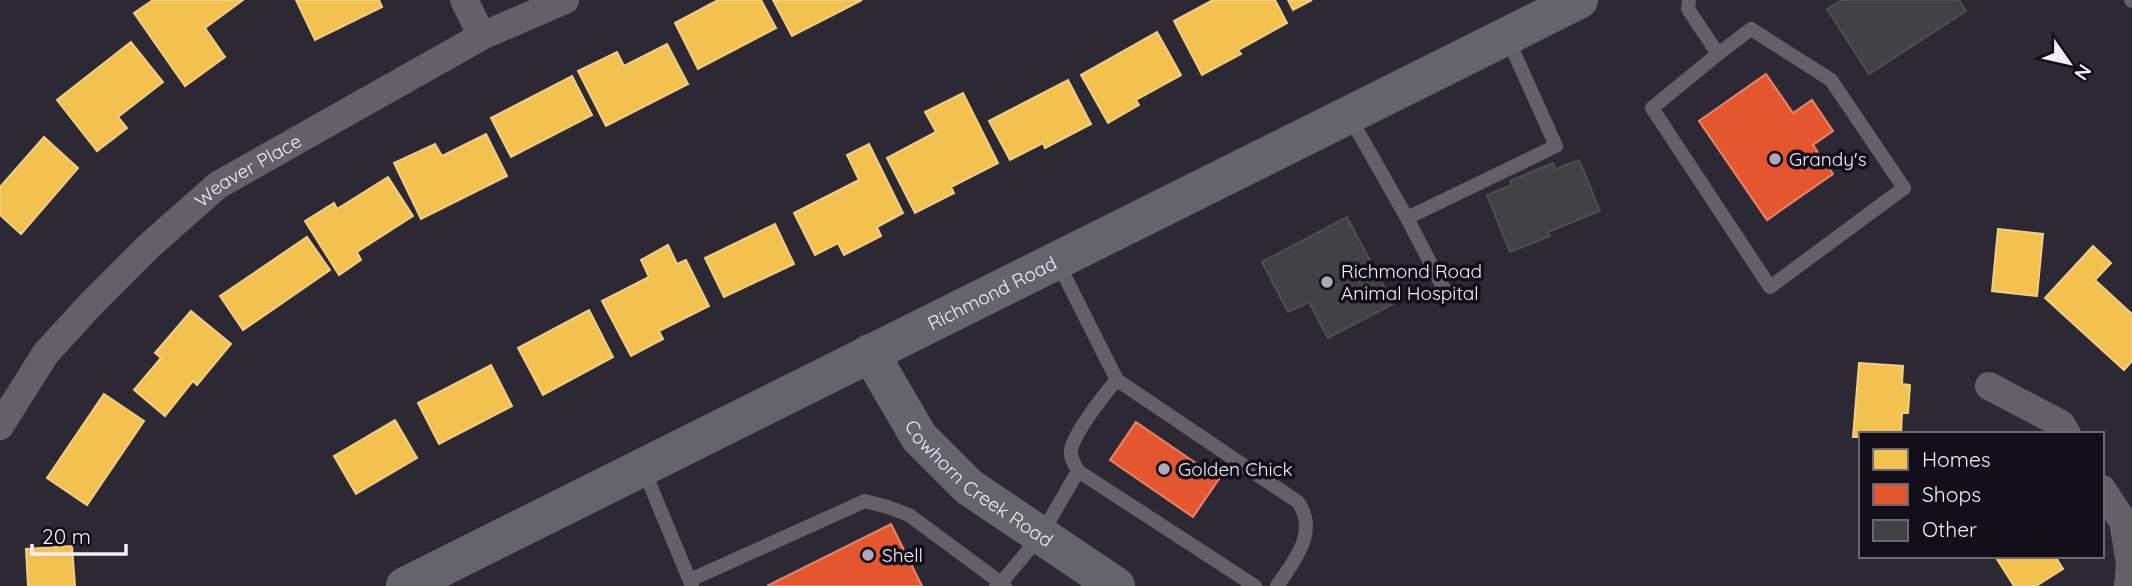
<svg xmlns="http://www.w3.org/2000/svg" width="2132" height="586" font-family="Quicksand,sans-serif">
	<rect width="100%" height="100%" fill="#2c2834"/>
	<path fill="#f2c14e" stroke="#f2ce82" stroke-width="2" d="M153 0H243L205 28 225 57 185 86 134 13Z
		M296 0H379L382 7 315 40Z
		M718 0H761L776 28 698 69 675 23Z
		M773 0H862L792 36Z
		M1213 0H1275L1287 23 1238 50 1241 54 1202 75 1174 21Z
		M1288 0H1312L1293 10Z
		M1157 32 1181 75 1136 100 1139 105 1108 123 1081 75Z
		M131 42 163 82 118 117 127 128 97 151 57 100Z
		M667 44 688 84 606 126 578 71 617 52 624 66Z
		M572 76 592 115 511 157 491 118Z
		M1068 80 1091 124 1045 148 1043 143 1010 160 989 121Z
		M963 93 998 163 951 187 954 193 915 213 887 158 936 132 925 112Z
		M486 134 507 176 421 219 394 163 435 144 442 156Z
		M44 137 78 168 21 234 0 215V187Z
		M869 144 903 213 877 227 881 236 844 255 838 243 815 255 794 213 859 180 847 155Z
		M388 177 413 216 357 252 361 260 339 275 305 221 334 203 337 209Z
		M775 224 794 264 724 297 705 258Z
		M1998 229 2043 234 2037 296 1992 291Z
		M307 237 330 270 243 330 220 296Z
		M668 245 677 264 686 260 709 306 659 331 663 339 631 356 602 301 649 277 641 260Z
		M2093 246 2111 263 2095 280 2132 314V361L2124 370 2045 298Z
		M589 310 613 357 543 395 518 348Z
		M191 311 231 344 197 385 193 381 165 416 134 390 161 358 155 353Z
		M1859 363 1903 366 1902 384 1910 385 1908 413H1902L1901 434H1861V437H1853Z
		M491 365 512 406 439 444 418 403Z
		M104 394 144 421 87 505 47 478Z
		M395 420 417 458 356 494 334 456Z
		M72 546 75 586H28L26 549Z
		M1995 556H2055L2063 569 2036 586H2014Z"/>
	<path fill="#e4572e" stroke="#e8846c" stroke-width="2" d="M1766 74 1793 113 1812 100 1833 131 1813 145 1833 174 1767 220 1699 121Z
		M1136 422 1219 479 1193 517 1110 460Z
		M891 524 922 586H767Z"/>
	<path fill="#424143" stroke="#4f4e50" stroke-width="2" d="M1842 0H1959L1966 11 1869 74 1827 9Z
		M1579 160 1600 211 1548 232 1550 236 1510 252 1487 195 1512 185 1510 181 1553 163 1556 169Z
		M1347 217 1393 304 1328 338 1309 302 1288 312 1262 262Z"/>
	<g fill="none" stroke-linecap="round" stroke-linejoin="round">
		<path stroke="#636167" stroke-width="14" d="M1689 0 1688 9 1718 54 1751 29 1831 80 1904 188 1770 287 1652 108 1718 54
			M2131 0 2132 1
			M1349 116 1407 218 1556 146 1507 37
			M1407 218 1445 291
			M1057 261 1117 380 1298 502C1319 532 1294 561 1277 586
			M1117 380C1105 393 1074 433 1071 450 1070 457 1074 464 1078 471L1255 586
			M643 468 692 586
			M690 580 865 501 888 507 909 515 1005 586
			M996 586 1001 583 1041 535 1078 471"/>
		<g stroke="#636167" stroke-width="28">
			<path d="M464 0 482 36"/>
			<path d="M1989 386 2061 424 2067 434"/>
			<path id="s1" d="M0 426 46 353 92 303 149 246 218 185 482 36 565 0"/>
			<path d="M2102 489 2123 521 2130 564 2128 586"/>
		</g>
		<g stroke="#66646b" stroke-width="38">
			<path id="s2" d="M870 353 919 437 969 487 1116 586"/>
			<path id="s3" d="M405 586 1579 0"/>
		</g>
	</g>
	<g fill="#ada9b7" stroke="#110e18" stroke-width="2.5">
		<circle cx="1775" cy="159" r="7"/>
		<circle cx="1327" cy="282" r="7"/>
		<circle cx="1164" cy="469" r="7"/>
		<circle cx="868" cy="555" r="7"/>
	</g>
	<g text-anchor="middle" stroke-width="7" stroke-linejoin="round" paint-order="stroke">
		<g font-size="19" fill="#f2eefd" stroke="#110e18" text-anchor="start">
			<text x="1789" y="166">Grandy's</text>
			<text x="1341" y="278">Richmond Road<tspan x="1341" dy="22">Animal Hospital</tspan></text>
			<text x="1178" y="476">Golden Chick</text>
			<text x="882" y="562">Shell</text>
		</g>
		<g font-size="19" fill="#f2eefd" stroke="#110e18">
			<text dy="7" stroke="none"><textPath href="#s1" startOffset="360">Weaver Place</textPath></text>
			<text dy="7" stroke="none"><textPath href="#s3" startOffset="656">Richmond Road</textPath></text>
			<text dy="7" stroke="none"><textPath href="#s2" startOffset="173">Cowhorn Creek Road</textPath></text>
		</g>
	</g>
	<rect x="1859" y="432" width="245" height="126" fill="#110e18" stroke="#6b6874" stroke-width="2"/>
	<rect x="1873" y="449" width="35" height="21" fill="#f2c14e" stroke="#6b6874" stroke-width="2"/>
	<text x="1922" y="467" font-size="21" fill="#f2eefd">Homes</text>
	<rect x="1873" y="484" width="35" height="21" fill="#e4572e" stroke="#6b6874" stroke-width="2"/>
	<text x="1922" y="502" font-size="21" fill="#f2eefd">Shops</text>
	<rect x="1873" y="520" width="35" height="21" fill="#424143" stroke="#6b6874" stroke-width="2"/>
	<text x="1922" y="537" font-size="21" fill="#f2eefd">Other</text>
	<g transform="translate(2069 63) rotate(124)" stroke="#110e18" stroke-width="5" paint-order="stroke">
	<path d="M0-5L12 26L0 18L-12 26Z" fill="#f2eefd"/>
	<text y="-10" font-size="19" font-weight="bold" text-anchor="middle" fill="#f2eefd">N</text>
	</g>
	<path d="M32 544v10h94v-10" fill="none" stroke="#f2eefd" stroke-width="3.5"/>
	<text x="42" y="544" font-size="21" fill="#f2eefd" stroke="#110e18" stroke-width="5" paint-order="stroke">20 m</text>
</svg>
